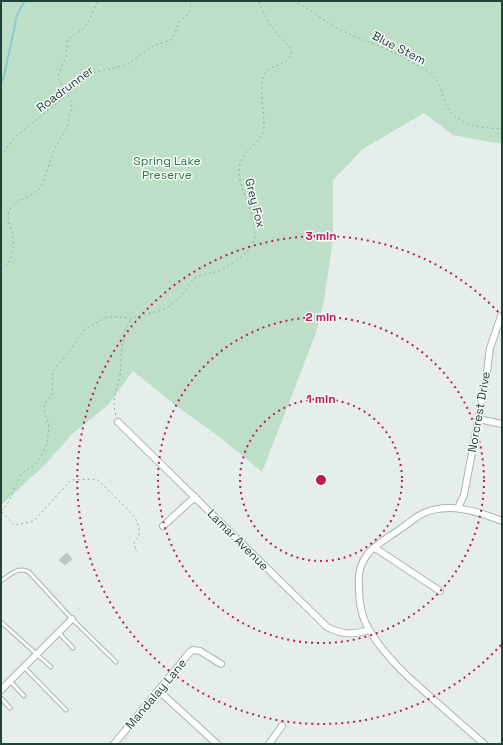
<svg xmlns="http://www.w3.org/2000/svg" width="503" height="745" font-family="'Space Grotesk',sans-serif">
	<rect width="100%" height="100%" fill="#e5eeea"/>
	<path fill="#bedfc7" d="M1 1H502V143H495L453 135 424 113 363 149 333 180V239L324 300 316 333 262 472 221 438 175 405 133 371 108 405 72 434 45 465 1 505Z"/>
	<g fill="none" stroke-linecap="round" stroke-linejoin="round">
		<path stroke="#8cc8d4" stroke-width="2" d="M1 83 4 76 15 25C15 16 20 8 25 1"/>
	</g>
	<path fill="#bac9c3" stroke="#b7c8c1" d="M67 553 72 559 65 565 59 560Z"/>
	<g fill="none" stroke-linecap="round" stroke-linejoin="round">
		<defs>
			<path id="lane" d="M1 581C10 575 18 566 29 572L72 619 116 662
				M1 622 51 667
				M58 632 73 648
				M24 667 66 710
				M10 681 24 696
				M1 698 10 708"/>
			<path id="street" d="M478 419 502 424
				M118 422 327 627C343 635 352 635 369 630
				M458 508 464 495 486 379 490 348 501 316
				M163 526 195 497
				M375 548 440 591
				M1 690 72 619
				M159 691 217 744
				M114 744 190 652 193 650 200 651 221 664
				M269 744 282 726
				M484 744C467 729 450 714 434 700 410 679 386 658 370 631 362 619 359 601 359 587 358 576 360 564 367 555 373 546 391 536 400 529 407 525 413 519 420 515 446 501 477 511 502 521"/>
		</defs>
		<use href="#lane" stroke="#a7b7b1" stroke-width="5"/>
		<use href="#street" stroke="#a7b7b1" stroke-width="8"/>
		<path stroke="#85b2a5" stroke-width="1" stroke-dasharray="2 3" stroke-linecap="butt" d="M293 1C311 9 325 23 343 31 368 43 394 50 417 65 425 69 433 75 438 82 443 92 444 104 451 113 462 126 486 128 502 129
			M1 156 15 137 95 72 127 65 153 46 171 40 175 34 179 21C189 14 192 13 190 1
			M1 269C13 264 14 247 13 236 11 228 6 219 9 211 15 199 33 197 41 187L55 148 66 129 72 107 70 98 58 79 59 73 66 57 67 41C73 34 82 32 87 24 92 17 93 8 98 1
			M116 415C111 398 117 392 120 375 122 356 120 336 131 320
			M1 511C13 500 12 490 20 477 22 472 27 470 32 467 41 460 47 446 48 435 49 431 49 426 48 423 48 419 46 417 45 414 43 407 45 400 52 396L53 371 68 353 85 329 107 317H123L131 319C141 313 155 314 166 308 170 306 176 301 180 297 186 292 189 283 195 278 203 273 210 274 218 271 225 269 244 256 248 251 270 225 233 192 240 164 244 149 263 143 264 126 265 112 257 84 266 72 273 64 291 65 291 52 290 47 286 43 282 39 270 26 265 19 259 1
			M2 512 14 525 34 521 71 480 97 479 135 517 139 528V535L134 543 137 552"/>
		<use href="#lane" stroke="#fff" stroke-width="3"/>
		<use href="#street" stroke="#fff" stroke-width="6"/>
	</g>
	<g fill="none" stroke="#c2185b" stroke-width="2" stroke-dasharray="2 4">
		<circle cx="321" cy="480" r="81"/>
		<circle cx="321" cy="480" r="163"/>
		<path d="M501 645A244 244 0 1 1 501 315"/>
	</g>
	<g text-anchor="middle" stroke-width="3" stroke-linejoin="round" paint-order="stroke">
		<g font-size="12" fill="#234139" stroke="#f6faf8">
			<text transform="translate(399 48) rotate(27)" y="4">Blue Stem</text>
			<text transform="translate(65 89) rotate(-37)" y="4">Roadrunner</text>
			<text transform="translate(255 203) rotate(76)" y="4">Grey Fox</text>
			<text transform="translate(479 412) rotate(-80)" y="4">Norcrest Drive</text>
			<text transform="translate(238 540) rotate(45)" y="4">Lamar Avenue</text>
			<text transform="translate(156 694) rotate(-50)" y="4">Mandalay Lane</text>
		</g>
		<g font-size="12" fill="#2c794b" stroke="#f6faf8">
			<text x="167" y="165">Spring Lake<tspan x="167" dy="14">Preserve</tspan></text>
		</g>
	</g>
	<circle cx="321" cy="480" r="6" fill="#c2185b" stroke="#f6faf8" stroke-width="2"/>
	<g font-size="12" text-anchor="middle" font-weight="bold" fill="#c2185b" stroke="#f6faf8" stroke-width="3" stroke-linejoin="round" paint-order="stroke">
		<text x="321" y="240">3 min</text>
		<text x="321" y="321">2 min</text>
		<text x="321" y="403">1 min</text>
	</g>
	<rect width="503" height="745" fill="none" stroke="#234139" stroke-width="4"/>
</svg>
